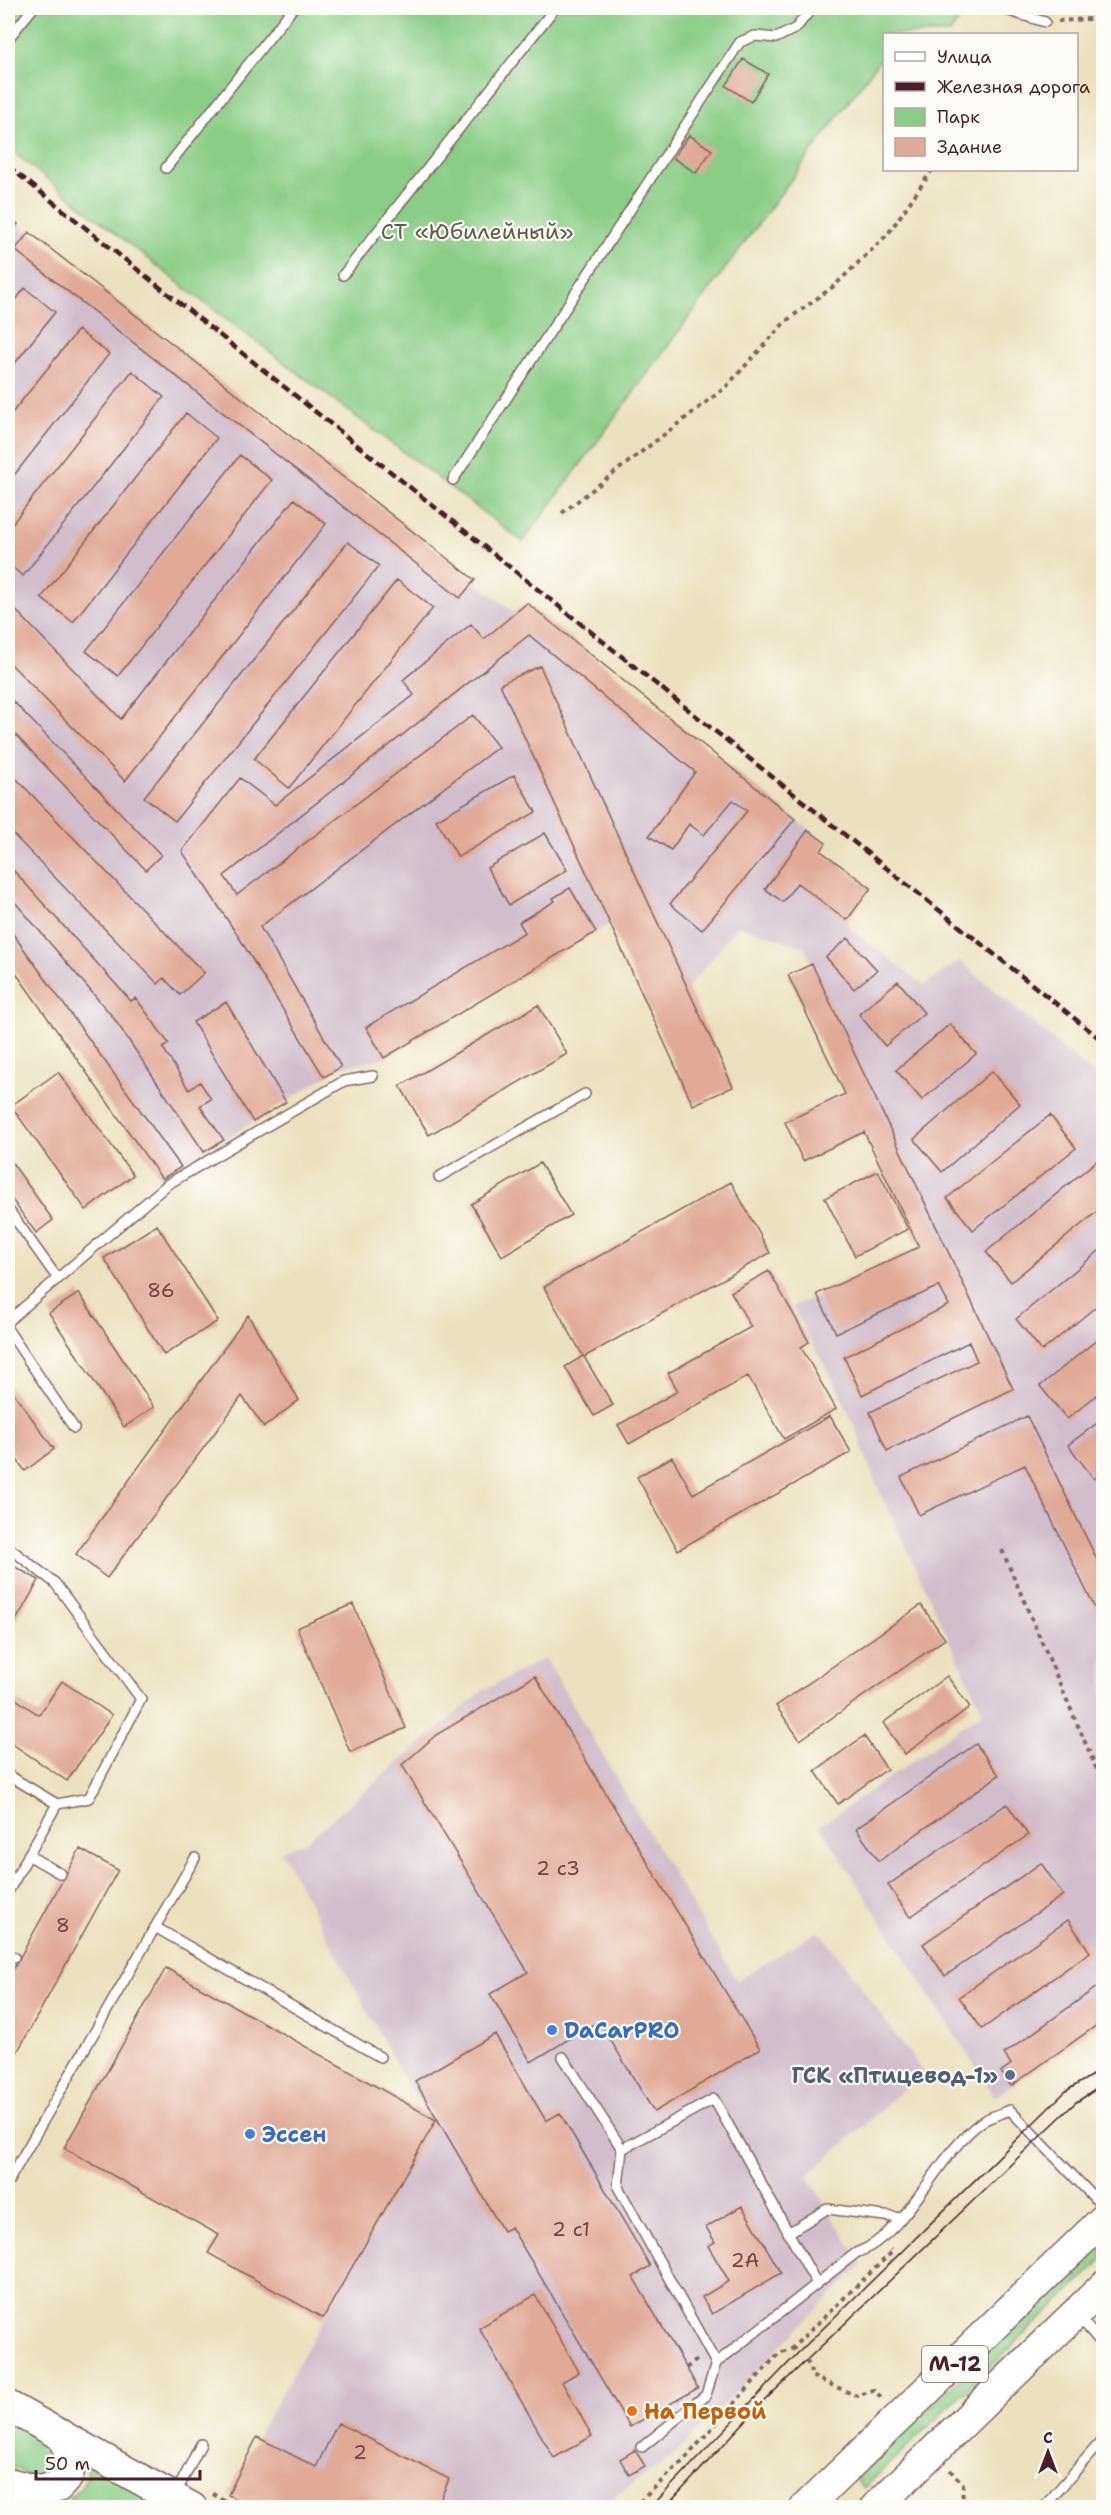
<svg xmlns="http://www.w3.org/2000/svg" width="1111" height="2515" font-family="'Shantell Sans',sans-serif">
	<rect width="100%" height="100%" fill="#fdfcf7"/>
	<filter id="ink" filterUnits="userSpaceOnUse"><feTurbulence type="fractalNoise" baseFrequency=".0167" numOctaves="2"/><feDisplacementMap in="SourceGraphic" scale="12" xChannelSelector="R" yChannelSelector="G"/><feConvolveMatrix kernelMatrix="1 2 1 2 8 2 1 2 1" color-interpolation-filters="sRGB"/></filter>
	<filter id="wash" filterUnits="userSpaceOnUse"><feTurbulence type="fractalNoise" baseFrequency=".008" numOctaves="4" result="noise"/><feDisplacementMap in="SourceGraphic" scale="24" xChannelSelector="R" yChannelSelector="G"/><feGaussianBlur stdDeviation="1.35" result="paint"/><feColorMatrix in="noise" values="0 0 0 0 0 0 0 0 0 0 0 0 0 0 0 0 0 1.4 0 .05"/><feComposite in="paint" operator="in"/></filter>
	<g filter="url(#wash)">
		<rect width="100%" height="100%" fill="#ece1be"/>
		<path fill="#d1bdcb" d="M8 217 514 612 527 603 826 843 821 851 871 888 847 920 851 930 924 985 960 961 1103 1083V2020L995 2097 820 1826 983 1712 873 1477 858 1434 839 1391 792 1307 919 1247 864 1133 803 1161 785 1122 845 1093 788 975 812 964 804 947 738 925 688 988 733 1087 693 1105 610 924 384 1058 341 1067 162 1179 8 962Z
			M545 1658 737 1981 819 1930 923 2072 807 2176 862 2264 674 2455 599 2507 253 2508 228 2495 257 2437 436 2120 407 2084 281 1851 305 1842 484 1690Z"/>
		<path fill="#8acd86" stroke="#6a7658" stroke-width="1.5" d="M8 8H968L949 34H884V54L523 542 185 288 8 148Z
			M1103 2242V2259L864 2488 855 2479Z
			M8 2420 57 2447 60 2456 55 2473 39 2481 8 2464Z
			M86 2463 167 2507H91L69 2498C82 2490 89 2479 86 2463Z"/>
		<g id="blocks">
			<path fill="#e1aa97" d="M743 59 768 74 751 102 726 86Z
				M689 135 712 150 696 173 673 158Z
				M8 217 18 224 8 239Z
				M29 232 475 580 460 598 15 250Z
				M25 288 55 312 8 372V310Z
				M78 330 109 354 8 483V418Z
				M132 371 164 397 23 576 8 564V529Z
				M186 413 217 438 73 622 41 598Z
				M240 455 272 480 118 676 86 651Z
				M294 499 326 524 125 781 8 661V602L121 719Z
				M348 542 379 566 175 821 144 797Z
				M397 580 433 608 289 788 254 759Z
				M527 603 795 819 702 930 670 904 747 811 733 800 704 835 689 824 671 850 649 836 695 772 529 635 224 876 237 895 473 715 498 747 260 927 341 1067 324 1077 240 939 182 851 240 778 275 805 414 695 403 680 471 624 484 639Z
				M540 666 733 1087 693 1105 500 684Z
				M8 696 161 855 146 870 8 727Z
				M8 770 204 973 180 995 164 978 158 984 8 829Z
				M514 775 536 812 458 857 436 820Z
				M808 830 826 843 821 851 871 888 847 920 797 883 783 902 765 889Z
				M545 833 567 870 509 905 487 868Z
				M14 871 131 1001 136 998 169 1044 163 1048 189 1090 200 1082 211 1099 200 1106 224 1140 204 1152 113 1017 8 894V877Z
				M570 888 596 932 384 1058 366 1027 525 932 519 922 555 901 553 898Z
				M8 927 179 1164 181 1167 162 1179 8 962Z
				M848 938 877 970 854 989 826 957Z
				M812 964 1013 1389 887 1451 870 1412 977 1361 969 1342 862 1395 844 1357 949 1305 939 1286 836 1333 817 1294 919 1247 864 1132 803 1161 785 1122 845 1094 788 975Z
				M898 981 924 1013 885 1046 859 1014Z
				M226 1002 286 1102 253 1122 193 1022Z
				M538 1005 567 1054 429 1135 400 1086Z
				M950 1024 976 1054 922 1100 896 1070Z
				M992 1071 1020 1104 942 1172 914 1139Z
				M58 1072 133 1175 86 1210 11 1106Z
				M1050 1115 1076 1148 973 1230 947 1198Z
				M8 1157 53 1220 36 1233 8 1194Z
				M1099 1159 1104 1164V1206L1011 1282 986 1252Z
				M540 1163 571 1215 502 1256 471 1204Z
				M878 1171 908 1229 855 1256 825 1198Z
				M731 1182 770 1253 584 1357 613 1405 594 1416 565 1367 583 1356 544 1287Z
				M157 1225 218 1321 164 1355 104 1258Z
				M1104 1247V1300L1042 1351 1016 1319Z
				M769 1271 809 1342 801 1347 836 1409 784 1439 748 1376 629 1444 618 1425 678 1391 668 1373 751 1327 731 1292Z
				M79 1293 154 1407 124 1427 49 1313Z
				M248 1315 299 1400 264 1427 242 1396 107 1578 76 1554Z
				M1104 1334V1389L1067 1419 1040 1386Z
				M8 1385 54 1449 25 1471 8 1447Z
				M830 1416 851 1452 678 1550 637 1477 672 1457 693 1494Z
				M1027 1416 1104 1574V1627L1025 1465 919 1515 901 1477Z
				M1104 1418V1471L1094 1479 1068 1445Z
				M8 1563 39 1580 10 1631 8 1630Z
				M353 1604 406 1728 350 1752 297 1628Z
				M921 1605 945 1639 800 1740 776 1706Z
				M535 1676 760 2049 654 2112 599 2021 531 2062 490 1994 528 1972 402 1765 436 1735Z
				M947 1676 970 1707 905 1754 883 1723Z
				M62 1681 112 1715 67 1781 8 1741V1694L39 1715Z
				M864 1736 887 1769 838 1804 815 1771Z
				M976 1744 999 1775 879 1861 856 1829Z
				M1007 1804 1028 1835 910 1917 888 1885Z
				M80 1849 118 1870 8 2069V1979Z
				M1041 1863 1063 1895 945 1976 923 1944Z
				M1068 1920 1090 1952 982 2029 959 1997Z
				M166 1968 436 2120 323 2318 208 2253 219 2235 64 2148Z
				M1104 1982V2020L1011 2086 1001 2072 1011 2064 1004 2054Z
				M495 2034 546 2121 560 2113 650 2266 633 2277 698 2388 630 2427 511 2227 503 2231 415 2081Z
				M742 2206 781 2273 712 2314 702 2297 729 2281 708 2246 715 2242 706 2227Z
				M535 2295 579 2372 562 2382 592 2436 554 2458 479 2328Z
				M338 2423 449 2479 437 2508H253L228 2495 257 2437 316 2467Z
				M635 2450 645 2466 629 2475 620 2459Z"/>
		</g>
	</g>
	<g filter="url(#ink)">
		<use href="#blocks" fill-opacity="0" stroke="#83635e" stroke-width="1.5"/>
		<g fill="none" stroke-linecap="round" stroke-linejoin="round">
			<defs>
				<path id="lane" d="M999 8 1045 22
					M8 39 33 8
					M166 168 293 8
					M343 275 555 8
					M453 480 740 42 755 36 776 38 796 28 812 8
					M439 1177 585 1094
					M8 1209 58 1279
					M8 1321 168 1184 344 1081 373 1076
					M8 1330 74 1428
					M8 1547 55 1583 141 1699 89 1798 57 1804
					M8 1775 57 1804 8 1892
					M28 1855 61 1874
					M155 1927 380 2057
					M8 1954 14 1957
					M563 2057 622 2149 618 2187 716 2363
					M622 2149 714 2099 817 2284
					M8 2182 195 1858
					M788 2233 827 2209 901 2218
					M1079 2317 1104 2346
					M642 2447 706 2395 716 2363 856 2253C906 2236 936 2156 980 2123 988 2117 1001 2114 1010 2110L1104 2208
					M175 2495 201 2444
					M1043 2508 1104 2438"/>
				<path id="primary" d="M8 2406 192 2508
					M12 2484 39 2491 58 2487 68 2476 72 2459 62 2435
					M805 2508 1104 2219
					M875 2508 1104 2286"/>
			</defs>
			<use href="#lane" stroke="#83635e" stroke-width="12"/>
			<use href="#primary" stroke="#83635e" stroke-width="33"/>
			<path stroke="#83635e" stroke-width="4" stroke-dasharray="4.5 4.5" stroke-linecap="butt" d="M1058 21 1104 18
				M562 513 726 387 786 321 834 286 888 234 932 170
				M1002 1550 1104 1786
				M792 2347 798 2353
				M806 2361 810 2366 811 2376 857 2396 874 2390 883 2399
				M686 2368 698 2359
				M950 2470 963 2484 962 2508
				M213 2494 239 2508
				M633 2508 683 2461 779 2353 791 2349 893 2251 891 2249"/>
			<use href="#lane" stroke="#fff" stroke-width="9"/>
			<use href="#primary" stroke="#fff" stroke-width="30"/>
			<path stroke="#4a1f2b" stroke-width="1.5" d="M650 2508 798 2353 1066 2091 1104 2068
				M665 2508 763 2402 1075 2103 1104 2084"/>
			<path stroke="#4a1f2b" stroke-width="4.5" stroke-dasharray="9 4.5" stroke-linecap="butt" d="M8 166 1104 1042"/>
		</g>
	</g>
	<g fill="#3f7fe0" stroke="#fdfcf7" stroke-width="2">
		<circle cx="552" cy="2030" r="6"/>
		<circle cx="250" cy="2134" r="6"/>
	</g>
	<circle fill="#5c6f8a" stroke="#fdfcf7" stroke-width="2" cx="1010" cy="2075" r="6"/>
	<circle fill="#e8710a" stroke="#fdfcf7" stroke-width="2" cx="632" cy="2411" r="6"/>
	<g text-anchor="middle" stroke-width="4.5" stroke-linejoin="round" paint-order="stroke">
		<g font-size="20" fill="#704246">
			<text x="161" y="1297">86</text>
			<text x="558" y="1875">2 с3</text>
			<text x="63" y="1932">8</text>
			<text x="571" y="2236">2 с1</text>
			<text x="745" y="2267">2А</text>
			<text x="360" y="2459">2</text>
		</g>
		<rect fill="#fdfcf7" stroke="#806168" stroke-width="1.5" x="922" y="2346" width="66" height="36" rx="4.5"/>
		<g font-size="21" font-weight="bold" fill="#4a1f2b">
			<text x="955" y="2371">М-12</text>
		</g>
		<g font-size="22" fill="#605c4b" stroke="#fdfcf7">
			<text x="477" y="239">СТ «Юбилейный»</text>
		</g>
		<g font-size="22" font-weight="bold" fill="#366cbe" stroke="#fdfcf7" text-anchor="start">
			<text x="564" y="2038">DaCarPRO</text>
			<text x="262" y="2142">Эссен</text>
		</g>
		<g font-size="22" font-weight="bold" fill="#4e5e75" stroke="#fdfcf7" text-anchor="end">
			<text x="998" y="2083">ГСК «Птицевод-1»</text>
		</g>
		<g font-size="22" font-weight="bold" fill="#c56008" stroke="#fdfcf7" text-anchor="start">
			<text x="644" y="2419">На Первой</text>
		</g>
	</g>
	<rect width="1111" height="2515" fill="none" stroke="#fdfcf7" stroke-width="30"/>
	<rect x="883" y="33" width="195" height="138" fill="#fdfcf7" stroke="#b5a4a5" stroke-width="1.5"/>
	<rect x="895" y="52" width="30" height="9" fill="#ffffff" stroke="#b5a4a5" stroke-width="1.5"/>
	<text x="937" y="63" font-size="18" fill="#4a1f2b">Улица</text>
	<rect x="895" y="82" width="30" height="9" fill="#4a1f2b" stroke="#b5a4a5" stroke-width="1.5"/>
	<text x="937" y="93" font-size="18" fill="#4a1f2b">Железная дорога</text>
	<rect x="895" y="108" width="30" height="18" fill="#8acd86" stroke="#b5a4a5" stroke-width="1.5"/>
	<text x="937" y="123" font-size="18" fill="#4a1f2b">Парк</text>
	<rect x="895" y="138" width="30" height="18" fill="#e1aa97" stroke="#b5a4a5" stroke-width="1.5"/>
	<text x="937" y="153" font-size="18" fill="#4a1f2b">Здание</text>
	<g transform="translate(1048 2452)" stroke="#fdfcf7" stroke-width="4.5" paint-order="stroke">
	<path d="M0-4.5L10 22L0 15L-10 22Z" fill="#4a1f2b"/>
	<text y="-9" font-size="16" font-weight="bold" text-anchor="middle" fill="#4a1f2b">С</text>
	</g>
	<path d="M36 2470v9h164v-9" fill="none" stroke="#4a1f2b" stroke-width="3"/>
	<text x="45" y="2470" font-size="18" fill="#4a1f2b" stroke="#fdfcf7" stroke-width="4.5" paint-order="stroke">50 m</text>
</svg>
